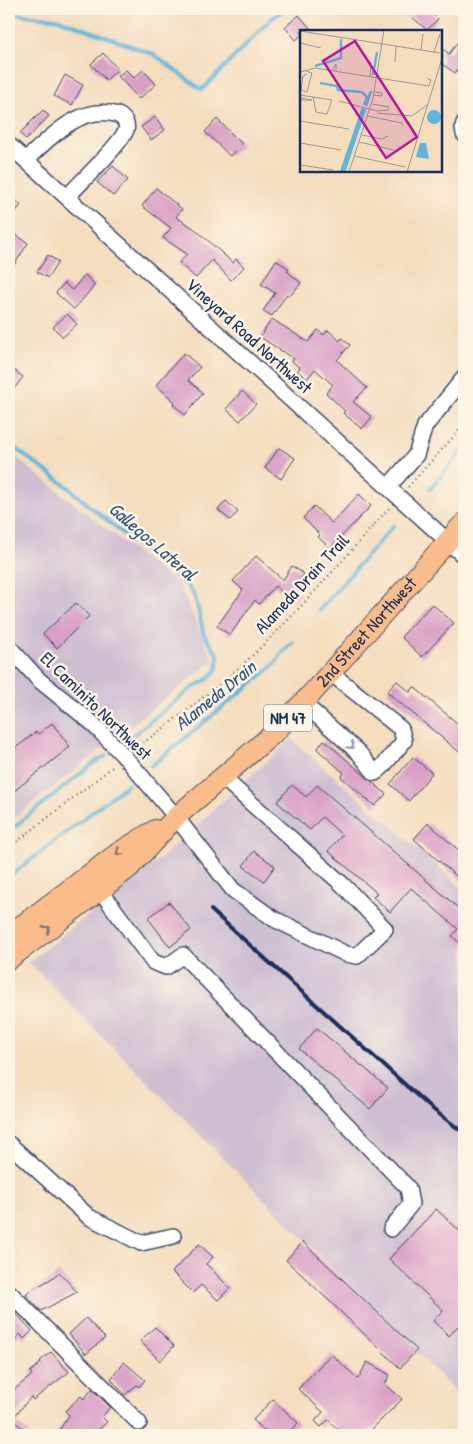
<svg xmlns="http://www.w3.org/2000/svg" width="473" height="1444" font-family="'Patrick Hand',sans-serif">
	<rect width="100%" height="100%" fill="#fcf5e5"/>
	<filter id="ink" filterUnits="userSpaceOnUse"><feTurbulence type="fractalNoise" baseFrequency=".02" numOctaves="2"/><feDisplacementMap in="SourceGraphic" scale="10" xChannelSelector="R" yChannelSelector="G"/><feConvolveMatrix kernelMatrix="1 2 1 2 8 2 1 2 1" color-interpolation-filters="sRGB"/></filter>
	<filter id="wash" filterUnits="userSpaceOnUse"><feTurbulence type="fractalNoise" baseFrequency=".0096" numOctaves="4" result="noise"/><feDisplacementMap in="SourceGraphic" scale="20" xChannelSelector="R" yChannelSelector="G"/><feGaussianBlur stdDeviation="1.12" result="paint"/><feColorMatrix in="noise" values="0 0 0 0 0 0 0 0 0 0 0 0 0 0 0 0 0 1.4 0 .05"/><feComposite in="paint" operator="in"/></filter>
	<g filter="url(#wash)">
		<rect width="100%" height="100%" fill="#f4dcbd"/>
		<path fill="#cebed1" d="M9 452 180 587 213 661 9 822Z
			M291 739 464 889V1400L28 962 152 866Z"/>
		<g fill="none" stroke-linecap="round" stroke-linejoin="round">
			<path stroke="#5fb5dc" stroke-width="4" d="M9 13 58 19 153 54 202 90 271 19 285 9
				M9 444 68 487 93 509 187 585 195 597 204 635 218 655 217 669 208 679 191 689 126 741
				M430 489 464 449
				M319 610 394 525
				M151 766 275 664 281 654 293 642
				M9 831 95 762 106 756
				M9 877 128 784"/>
		</g>
		<g id="blocks">
			<path fill="#d99ec6" d="M403 9H437L433 14 438 19 427 30Z
				M299 15 310 28 306 31H302V35L296 40 285 27Z
				M457 43 464 48V60L455 73 442 64V48L449 54Z
				M103 53 118 69 106 80 91 64Z
				M126 70 134 78 143 70 156 84 139 99 118 76Z
				M65 75 83 85 72 105 54 96Z
				M43 110 49 116 26 140 20 133Z
				M155 117 165 130 151 140 141 127Z
				M217 119 242 144 230 156 205 132Z
				M113 166 128 180 113 196 97 182Z
				M156 188 182 209 176 217 195 229 233 263 236 259 244 267 231 280 212 260 196 278 179 263 187 254 163 238 171 228 142 206Z
				M9 194 21 205 9 220Z
				M9 230 28 243 9 273Z
				M48 255 58 262 48 278 37 272Z
				M276 260 289 269 287 271 301 283 290 296 287 294 272 316 263 311 275 293 261 284Z
				M85 275 95 285 74 309 56 293 64 283 72 290Z
				M67 314 77 324 63 337 53 327Z
				M272 319 308 342 318 330 324 335 328 330 340 341 342 338 350 345 337 360 367 388 353 402 372 417 362 429 343 413 345 411 326 393 333 385 315 369 307 379 297 371 300 368 292 361 294 359 260 337Z
				M184 353 200 367 188 380 203 393 185 415 173 404 175 402 156 385Z
				M9 366 23 377 9 395Z
				M242 391 256 404 240 421 226 409Z
				M279 448 295 458 281 479 265 468Z
				M359 494 371 506 330 548 318 537 320 535 303 518 314 506 332 523Z
				M226 501 238 512 230 520 218 510Z
				M256 556 283 580 292 566 304 574 294 589 300 595 294 602 275 586 259 604 255 600 230 635 217 626 243 590 233 581Z
				M76 603 89 616 57 648 43 634Z
				M432 604 454 623 422 657 401 637Z
				M397 681 410 692 414 687 464 729V756L387 692Z
				M52 723 70 747 9 795V753L36 732 39 734Z
				M324 740 386 794 375 806 341 777 344 773 317 749Z
				M413 757 432 773 409 801 390 784Z
				M292 785 306 797 317 785 464 913V947L452 936 458 929 411 888 390 912 373 897 377 893 328 851 342 835 322 817 310 830 277 802Z
				M428 823 464 855V883L414 839Z
				M254 851 275 866 264 881 243 866Z
				M169 902 191 930 170 947 148 918Z
				M317 1028 388 1088 370 1109 299 1049Z
				M436 1209 464 1235V1332L458 1326 449 1336 433 1321 443 1310 389 1259Z
				M303 1242 417 1350 400 1368 286 1260Z
				M199 1244 213 1257 206 1264 230 1288 218 1300 201 1285 193 1293 172 1272Z
				M59 1272 77 1292 41 1311 26 1295 33 1289 51 1279Z
				M9 1306 32 1331 24 1339 20 1334 9 1346Z
				M86 1318 105 1338 86 1354 69 1334Z
				M155 1327 174 1346 160 1361 140 1341Z
				M51 1352 69 1372 33 1400 31 1397 12 1419 31 1435H14L9 1431V1394L32 1375 30 1372 41 1363 40 1361Z
				M331 1354 358 1379 367 1362 390 1375 385 1384 402 1399 366 1435H344L328 1420 321 1427 315 1421 323 1412 298 1389Z
				M124 1362 145 1380 139 1387 137 1385 125 1395 111 1379Z
				M92 1389 110 1407 102 1417 107 1422 93 1435H56L69 1415 65 1411 81 1396 84 1399Z
				M273 1399 298 1423 286 1435H269L253 1420Z"/>
		</g>
	</g>
	<g filter="url(#ink)">
		<use href="#blocks" fill-opacity="0" stroke="#3c496c" stroke-width="1"/>
		<g fill="none" stroke-linecap="round" stroke-linejoin="round">
			<defs>
				<path id="minor" d="M464 123 463 127 464 134
					M9 145 464 556
					M26 160C49 138 82 103 118 115 124 118 128 124 126 130 121 144 79 184 67 197
					M388 487 416 455 425 426 464 378
					M9 647 39 680 91 722 125 757 176 817 233 890 274 919 346 954 357 956 385 929 343 885 222 777
					M303 703 359 753 375 773 382 767 404 741 401 729 331 673
					M93 883 100 890 153 962 166 967 183 955 408 1188 411 1204 391 1229
					M9 1144 89 1217 141 1243 173 1236
					M9 1292 139 1423"/>
				<g id="major">
					<path d="M9 935 118 853 155 830"/>
					<path id="s1" d="M9 959 129 868 176 817 275 732 313 692 464 523"/>
				</g>
			</defs>
			<use href="#minor" stroke="#3c496c" stroke-width="18"/>
			<use href="#major" stroke="#3c496c" stroke-width="22"/>
			<path stroke="#3c496c" stroke-width="2" stroke-dasharray="1 4" stroke-linecap="butt" d="M408 487 464 425
				M135 749C175 719 217 689 253 655 302 608 345 557 390 507
				M9 848 115 765"/>
			<use href="#minor" stroke="#fff" stroke-width="15"/>
			<use href="#major" stroke="#f9bc8a" stroke-width="20"/>
			<path stroke="#1b2f5e" stroke-width="4" d="M211 910 430 1107 464 1133"/>
		</g>
		<defs><path id="oneway-chevron" d="M-2-3.5L2.5 0L-2 3.5" fill="none" stroke-width="1.6" stroke-linecap="round" stroke-linejoin="round" transform="scale(1.25)"/></defs>
		<use stroke="#8d97ae" href="#oneway-chevron" transform="translate(351 746) rotate(42)"/>
		<g stroke="#7f6e72">
			<use href="#oneway-chevron" transform="translate(119 852) rotate(146)"/>
			<use href="#oneway-chevron" transform="translate(47 929) rotate(-38)"/>
		</g>
	</g>
	<g text-anchor="middle" stroke-width="5" stroke-linejoin="round" paint-order="stroke">
		<rect fill="#fcf5e5" stroke="#5e6a86" stroke-width="1" x="264" y="704.5" width="48" height="27" rx="4"/>
		<g font-size="16" font-weight="bold" fill="#1b2f5e">
			<text x="288" y="724">NM 47</text>
		</g>
		<g font-size="18" fill="#1b2f5e" stroke="#fcf5e5">
			<text transform="translate(249 336) rotate(42)" y="6">Vineyard Road Northwest</text>
			<text transform="translate(302 584) rotate(-47)" y="6">Alameda Drain Trail</text>
			<text dy="6" stroke="none"><textPath href="#s1" startOffset="486">2nd Street Northwest</textPath></text>
			<text transform="translate(96 706) rotate(44)" y="6">El Caminito Northwest</text>
		</g>
		<g font-size="19" font-style="italic" fill="#2f5784" stroke="#fcf5e5">
			<text transform="translate(153 541) rotate(41)" y="7">Gallegos Lateral</text>
			<text transform="translate(215 695) rotate(-39)" y="7">Alameda Drain</text>
		</g>
	</g>
	<g transform="translate(300 30)">
		<rect width="142" height="142" fill="#f4dcbd"/>
		<path d="M127 87a7 7 0 1 1 14 0a7 7 0 1 1-14 0ZM120 113H126L129 129 116 127Z" fill="#5fb5dc"/>
		<path fill="none" stroke="#5fb5dc" stroke-width="2.5" d="M15 36 41 28V9M73 45 77 22M20 53 37 56 38 60 62 62 67 67 64 75M66 76 71 61M41 142 63 78M44 142 65 79"/>
		<path fill="none" stroke="#9d9797" stroke-width="1" d="M0 1 140 23M0 13 21 18M121 20 123 4M134 22 140 4M95 32 96 16M6 41 12 43 7 62 1 60 3 46 7 44M32 41 36 34V42M0 42 15 38 129 56 131 50 127 48M70 47 71 32M0 65 32 70 27 84 16 82 13 67M74 65 82 66V63L74 62M0 68 12 70H0M39 71 77 81 88 80 89 77 72 74M77 83 112 86 127 75M67 86 102 93 103 96M0 91 49 99M62 105 82 109 88 106M59 112 94 120M0 113 41 120M54 126 105 137M0 135 33 140M49 142 73 68 84 0M107 142 143 25"/>
		<path fill="#b5179e" fill-opacity="0.15" stroke="#b5179e" stroke-width="2.5" d="M55 11 117 107 86 128 23 31Z"/>
		<rect width="142" height="142" fill="none" stroke="#1b2f5e" stroke-width="2.5"/>
	</g>
	<rect width="473" height="1444" fill="none" stroke="#fcf5e5" stroke-width="30"/>
</svg>
